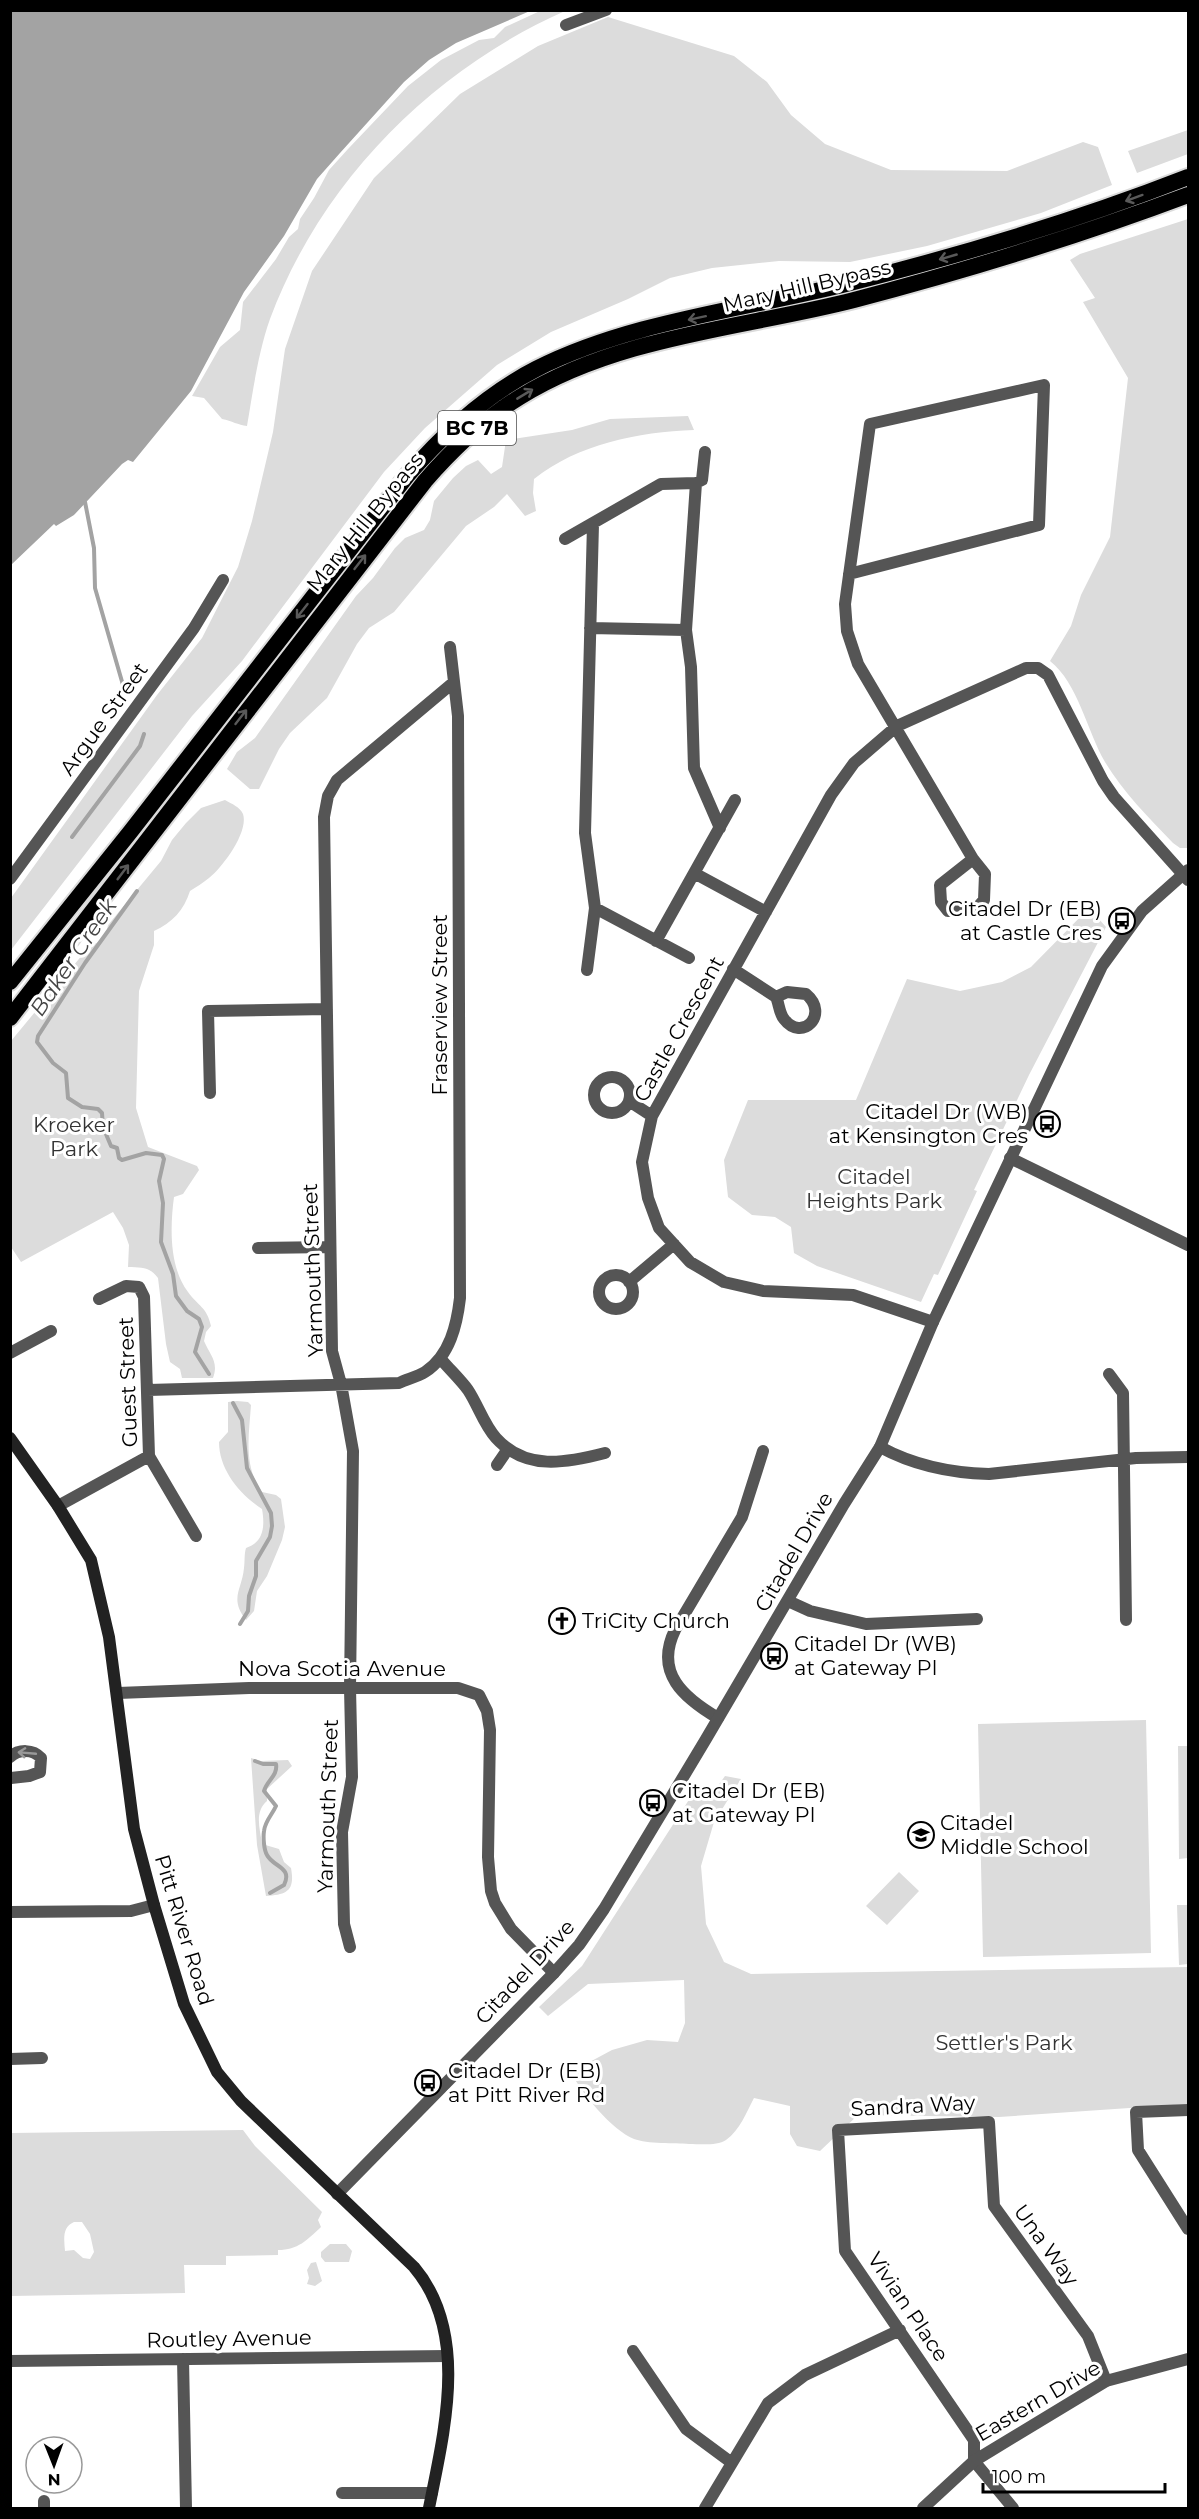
<svg xmlns="http://www.w3.org/2000/svg" width="1199" height="2519" font-family="Montserrat,sans-serif">
	<rect width="100%" height="100%" fill="#fff"/>
	<path fill="#dcdcdc" fill-rule="evenodd" d="M540 11H565C432 70 321 182 270 319 258 353 253 391 247 426 238 425 232 421 222 419L204 398 192 396 220 347 240 330 243 302 276 259 289 237 298 229 300 219 314 198 329 170 348 149 408 86 441 60 479 40 494 38 505 27Z
		M608 17 734 56 767 82 791 115 825 144 891 170 1007 171 1083 142 1098 147 1112 185 1041 213 927 246 850 262 779 261 712 268 670 278 628 299 551 332 497 365 425 428 384 472 242 661 192 716 11 950V898L157 695 202 638 238 567 252 521 273 432 285 349 312 271 374 178 460 94 538 46Z
		M1188 130V154L1137 173 1128 151Z
		M1188 219V848H1180L1173 843C1149 818 1123 792 1105 762 1087 731 1078 683 1050 661L1071 626 1081 595 1110 537 1128 378 1083 302 1095 298 1070 260 1080 254Z
		M688 416 694 430C638 432 578 444 534 479L533 493 536 511 525 516 507 494 494 507 466 526 394 612 369 628 357 644 327 698 290 733 279 749 259 789H250L227 769 237 752 255 738 356 596 373 578 395 548 405 538 424 530 430 520 434 501 453 478 466 466 478 460 491 474 502 467 506 440 572 430 610 419Z
		M225 800C232 804 240 807 243 814 249 832 222 868 209 878 203 883 196 887 190 891 184 910 172 923 154 931V945L139 991 136 1108 148 1147 197 1166 199 1170 183 1194 174 1197C170 1227 169 1267 188 1292 198 1306 207 1307 211 1326L206 1332 204 1341C210 1355 219 1362 213 1378H182L180 1369 170 1362 166 1344 158 1278C149 1266 141 1268 128 1267L129 1245 123 1228 113 1212 21 1262 11 1247V1041L88 948 105 938 108 925 161 861 172 840 186 823 201 808Z
		M1089 908 1106 927 1029 1075 974 1190 977 1191 938 1275 934 1274 921 1302 817 1266 794 1253 791 1227 775 1217 752 1215 728 1197 724 1160 748 1100H856L907 979 960 991 1002 982 1031 967Z
		M237 1401 248 1402 251 1405C249 1435 243 1466 262 1492L276 1495 281 1499 285 1527 282 1540 267 1576 257 1591 254 1611 246 1620C229 1598 242 1590 244 1568 245 1561 244 1555 246 1548 264 1542 265 1526 262 1509 239 1494 219 1469 219 1442L228 1432V1402Z
		M1146 1720 1151 1953 983 1957 978 1724Z
		M1178 1746H1188V1858L1179 1859Z
		M251 1758 261 1761 288 1760 292 1766 267 1789V1801C254 1812 260 1829 262 1844L279 1849 284 1862 291 1868C295 1890 288 1895 266 1896L257 1845Z
		M725 1776 741 1779 714 1822 701 1866 706 1924 724 1962 751 1974 1188 1967V2104L999 2117 858 2115 820 2151 797 2146 790 2134V2106L754 2098C746 2113 740 2130 726 2140 717 2146 700 2144 689 2144 675 2143 647 2144 634 2139 612 2130 581 2093 571 2072L612 2050 647 2040 678 2042 685 2023 684 1980 588 1984 548 2016 539 2007 582 1966 692 1795 707 1786 715 1790Z
		M899 1872 919 1891 887 1925 866 1906Z
		M1177 1905H1188V1964L1179 1965Z
		M243 2130 255 2146 322 2212 318 2220 321 2227C307 2240 298 2250 278 2250V2255L226 2256V2265H184L185 2293 11 2296V2133ZM74 2222H82L90 2234 94 2252 90 2259 83 2258 74 2250 65 2251C64 2239 62 2227 74 2222Z
		M330 2244H346L352 2251 349 2262H325L321 2257V2252Z
		M316 2262 322 2281 315 2286 307 2284 309 2278 307 2270 311 2263Z"/>
	<path fill="#a3a3a3" d="M11 10 530 11 456 43 429 60 404 82 340 153 317 179 284 236 244 292 191 391 133 462 128 460 122 464 74 515 56 526 54 524 11 565Z"/>
	<g fill="none" stroke-linecap="round" stroke-linejoin="round">
		<path stroke="#a3a3a3" stroke-width="4" d="M85 502 94 548 95 588 125 692
			M72 837 140 746 144 734
			M137 891 85 963 38 1036 37 1042 53 1063 66 1073 68 1098 82 1107 98 1109 102 1113 103 1127 111 1146 117 1148 119 1158 122 1160 146 1153 162 1155 164 1159 159 1181 163 1203 161 1242 173 1274 176 1296 187 1311 199 1319 202 1327 195 1352 209 1374
			M233 1403 242 1420 247 1468 271 1513 272 1526 270 1537 256 1561V1576L249 1596 248 1611 240 1624
			M255 1761 263 1764H276C278 1776 267 1780 264 1791L276 1806C272 1815 265 1821 264 1831 263 1838 264 1850 267 1855 273 1867 293 1867 284 1885L270 1893"/>
		<defs>
			<path id="trunk" d="M10 982 131 831 407 476C444 433 485 395 536 369 630 321 748 309 850 283 965 254 1078 220 1188 177
				M10 1018 425 481C453 449 484 419 520 397 618 336 745 328 854 300 968 270 1079 236 1188 195"/>
		</defs>
		<use href="#trunk" stroke="#dbdbdb" stroke-width="20"/>
		<path stroke="#555" stroke-width="12" d="M696 483 686 630 691 667 694 768 720 828
			M565 539 661 484 696 483 702 480 705 452
			M849 574 1039 525 1044 385 870 424 845 604 847 631 858 664 973 859 940 885 941 902 948 911 976 909 984 900 985 874 973 859
			M590 628 686 630
			M694 873 766 912
			M10 879 194 628 223 580
			M595 908 689 958
			M656 941 735 800
			M733 969 776 997C779 1003 779 1013 784 1019 802 1043 830 1014 806 994L787 992 776 997
			M587 970 595 908 585 833 593 524
			M594 1095a18 18 0 1 1 36 0a18 18 0 1 1-36 0Z
			M210 1093 208 1011 327 1009
			M629 1101 652 1116
			M1010 1158 1188 1245
			M258 1248 330 1247
			M599 1292a17 17 0 1 1 34 0a17 17 0 1 1-34 0Z
			M629 1282 674 1244
			M99 1299 126 1286 139 1287 144 1297 149 1456 196 1536
			M933 1322 853 1295 763 1291 724 1282 690 1262 659 1228 648 1198 642 1162 652 1116 831 795 854 763 897 726 1026 668H1038L1048 675 1103 781 1114 797 1188 880
			M10 1353 51 1331
			M440 1358C449 1369 460 1379 468 1390 478 1405 484 1425 496 1438 526 1471 566 1463 605 1453
			M1109 1374 1123 1393 1126 1620
			M148 1390 399 1383C407 1379 417 1377 425 1372 450 1356 457 1324 460 1298L458 716 450 647
			M880 1447C913 1465 952 1473 989 1474L1136 1458 1188 1457
			M497 1465 508 1449
			M58 1506 149 1456
			M788 1601 810 1611 866 1624 977 1619
			M118 1693 249 1688H458L479 1695 487 1711 490 1730 488 1857 491 1891 495 1903 511 1929 554 1973
			M718 1718C684 1698 654 1673 675 1630L742 1517 763 1451
			M10 1757C19 1749 33 1749 41 1758L40 1772 29 1776 11 1778
			M10 1912 131 1911 154 1905
			M350 1947 344 1924 342 1832 352 1777 350 1688 353 1451 341 1384 332 1351 324 817 328 796 337 780 454 682
			M10 2059 42 2058
			M1188 2110 1136 2112 1138 2150 1188 2229
			M633 2351 686 2429 732 2463
			M183 2359 186 2508
			M10 2361 447 2356
			M342 2493H432
			M44 2501V2508
			M705 2508 768 2403 805 2375 900 2330
			M1013 2508 974 2461V2440L845 2251 838 2130 989 2122 994 2206 1088 2336 1106 2381"/>
		<path stroke="#555" stroke-width="12" d="M566 25 606 10
			M337 2194 554 1973 579 1945 604 1909 706 1739 844 1504 880 1447 933 1322 1102 966 1142 911 1188 870
			M923 2508 974 2461 1106 2381 1188 2359"/>
		<path stroke="#222" stroke-width="12" d="M10 1438 58 1506 91 1560 109 1637 134 1829 154 1905 184 2004 217 2072 241 2101 414 2267C470 2333 444 2432 429 2508"/>
		<use href="#trunk" stroke="#000" stroke-width="16"/>
	</g>
	<defs><path id="oneway-shaft" d="M-6 0H5M1.5-3L5.5 0L1.5 3" fill="none" stroke-width="1.6" stroke-linecap="round" stroke-linejoin="round" transform="scale(1.5)"/></defs>
	<g stroke="#595959">
		<use href="#oneway-shaft" transform="translate(1134 198) rotate(160)"/>
		<use href="#oneway-shaft" transform="translate(948 257) rotate(164)"/>
		<use href="#oneway-shaft" transform="translate(697 318) rotate(168)"/>
		<use href="#oneway-shaft" transform="translate(525 394) rotate(-31)"/>
		<use href="#oneway-shaft" transform="translate(360 562) rotate(-52)"/>
		<use href="#oneway-shaft" transform="translate(302 611) rotate(128)"/>
		<use href="#oneway-shaft" transform="translate(241 717) rotate(-52)"/>
		<use href="#oneway-shaft" transform="translate(123 872) rotate(-53)"/>
	</g>
	<use stroke="#999" href="#oneway-shaft" transform="translate(27 1753) rotate(-175)"/>
	<defs>
		<symbol id="bus-ring" viewBox="-11 -11 22 22"><circle r="9.5" fill="#fff" stroke="#000" stroke-width="1.5"/><path d="M-5-6H5V4H4V6H2V4H-2V6H-4V4H-5ZM-3.5-4V0h7V-4ZM-3.5 1.2v1.5H-2V1.2ZM2 1.2v1.5H3.5V1.2Z" fill="#000"/></symbol>
		<symbol id="church-ring" viewBox="-11 -11 22 22"><circle r="9.5" fill="#fff" stroke="#000" stroke-width="1.5"/><path d="M-1.2-6h2.4v3.5h3.3v2.4h-3.3V6h-2.4V-.1h-3.3v-2.4h3.3Z" fill="#000"/></symbol>
		<symbol id="school-ring" viewBox="-11 -11 22 22"><circle r="9.5" fill="#fff" stroke="#000" stroke-width="1.5"/><path d="M0-5L7-2L0 1L-7-2ZM-4 1L0 2.5L4 1V4Q0 6-4 4Z" fill="#000"/></symbol>
	</defs>
	<g fill-rule="evenodd">
		<use href="#bus-ring" x="1107" y="906" width="30" height="30"/>
		<use href="#bus-ring" x="1032" y="1109" width="30" height="30"/>
		<use href="#church-ring" x="547" y="1606" width="30" height="30"/>
		<use href="#bus-ring" x="759" y="1641" width="30" height="30"/>
		<use href="#bus-ring" x="638" y="1788" width="30" height="30"/>
		<use href="#school-ring" x="906" y="1820" width="30" height="30"/>
		<use href="#bus-ring" x="413" y="2068" width="30" height="30"/>
	</g>
	<g text-anchor="middle" stroke-width="6" stroke-linejoin="round" paint-order="stroke">
		<rect fill="#fff" stroke="#4c4c4c" stroke-width="1.5" x="438" y="411" width="78" height="34" rx="4.5"/>
		<g font-size="20" font-weight="bold" fill="#000">
			<text x="477" y="435">BC 7B</text>
		</g>
		<g font-size="21" fill="#000" stroke="#fff">
			<text transform="translate(807 286) rotate(-13)" y="7">Mary Hill Bypass</text>
			<text transform="translate(365 522) rotate(-51)" y="7">Mary Hill Bypass</text>
			<text transform="translate(104 719) rotate(-54)" y="7">Argue Street</text>
			<text transform="translate(440 1005) rotate(-90)" y="7">Fraserview Street</text>
			<text transform="translate(679 1029) rotate(-61)" y="7">Castle Crescent</text>
			<text transform="translate(313 1270) rotate(-92)" y="7">Yarmouth Street</text>
			<text transform="translate(128 1382) rotate(-92)" y="7">Guest Street</text>
			<text transform="translate(794 1552) rotate(-60)" y="7">Citadel Drive</text>
			<text x="342" y="1676">Nova Scotia Avenue</text>
			<text transform="translate(328 1806) rotate(-88)" y="7">Yarmouth Street</text>
			<text transform="translate(184 1930) rotate(73)" y="7">Pitt River Road</text>
			<text transform="translate(525 1972) rotate(-47)" y="7">Citadel Drive</text>
			<text transform="translate(913 2106) rotate(-3)" y="7">Sandra Way</text>
			<text transform="translate(1046 2245) rotate(54)" y="7">Una Way</text>
			<text transform="translate(908 2307) rotate(56)" y="7">Vivian Place</text>
			<text transform="translate(229 2339) rotate(-1)" y="7">Routley Avenue</text>
			<text transform="translate(1038 2401) rotate(-30)" y="7">Eastern Drive</text>
		</g>
		<g font-size="21" fill="#000" stroke="#fff" text-anchor="start">
			<text x="1102" y="916" text-anchor="end">Citadel Dr (EB)<tspan x="1102" dy="24">at Castle Cres</tspan></text>
			<text x="1028" y="1119" text-anchor="end">Citadel Dr (WB)<tspan x="1028" dy="24">at Kensington Cres</tspan></text>
			<text x="582" y="1628">TriCity Church</text>
			<text x="794" y="1651">Citadel Dr (WB)<tspan x="794" dy="24">at Gateway Pl</tspan></text>
			<text x="672" y="1798">Citadel Dr (EB)<tspan x="672" dy="24">at Gateway Pl</tspan></text>
			<text x="940" y="1830">Citadel<tspan x="940" dy="24">Middle School</tspan></text>
			<text x="448" y="2078">Citadel Dr (EB)<tspan x="448" dy="24">at Pitt River Rd</tspan></text>
		</g>
		<g font-size="21" fill="#333" stroke="#fff">
			<text x="74" y="1132">Kroeker<tspan x="74" dy="24">Park</tspan></text>
			<text x="874" y="1184">Citadel<tspan x="874" dy="24">Heights Park</tspan></text>
			<text x="1004" y="2050">Settler's Park</text>
		</g>
		<g font-size="22" font-style="italic" fill="#444" stroke="#fff">
			<text transform="translate(73 957) rotate(-56)" y="8">Baker Creek</text>
		</g>
	</g>
	<rect width="1199" height="2519" fill="none" stroke="#000000" stroke-width="24"/>
	<g transform="translate(54 2465) rotate(179)"><circle r="28" fill="#ffffff" stroke="#999999" stroke-width="1.5"/>
	<path d="M0-4.5L10 22L0 15L-10 22Z" fill="#000000"/>
	<text y="-9" font-size="16" font-weight="bold" text-anchor="middle" fill="#000000">N</text>
	</g>
	<path d="M983 2483v9h182v-9" fill="none" stroke="#000000" stroke-width="3"/>
	<text x="992" y="2483" font-size="18" fill="#000000" stroke="#ffffff" stroke-width="4.5" paint-order="stroke">100 m</text>
</svg>
